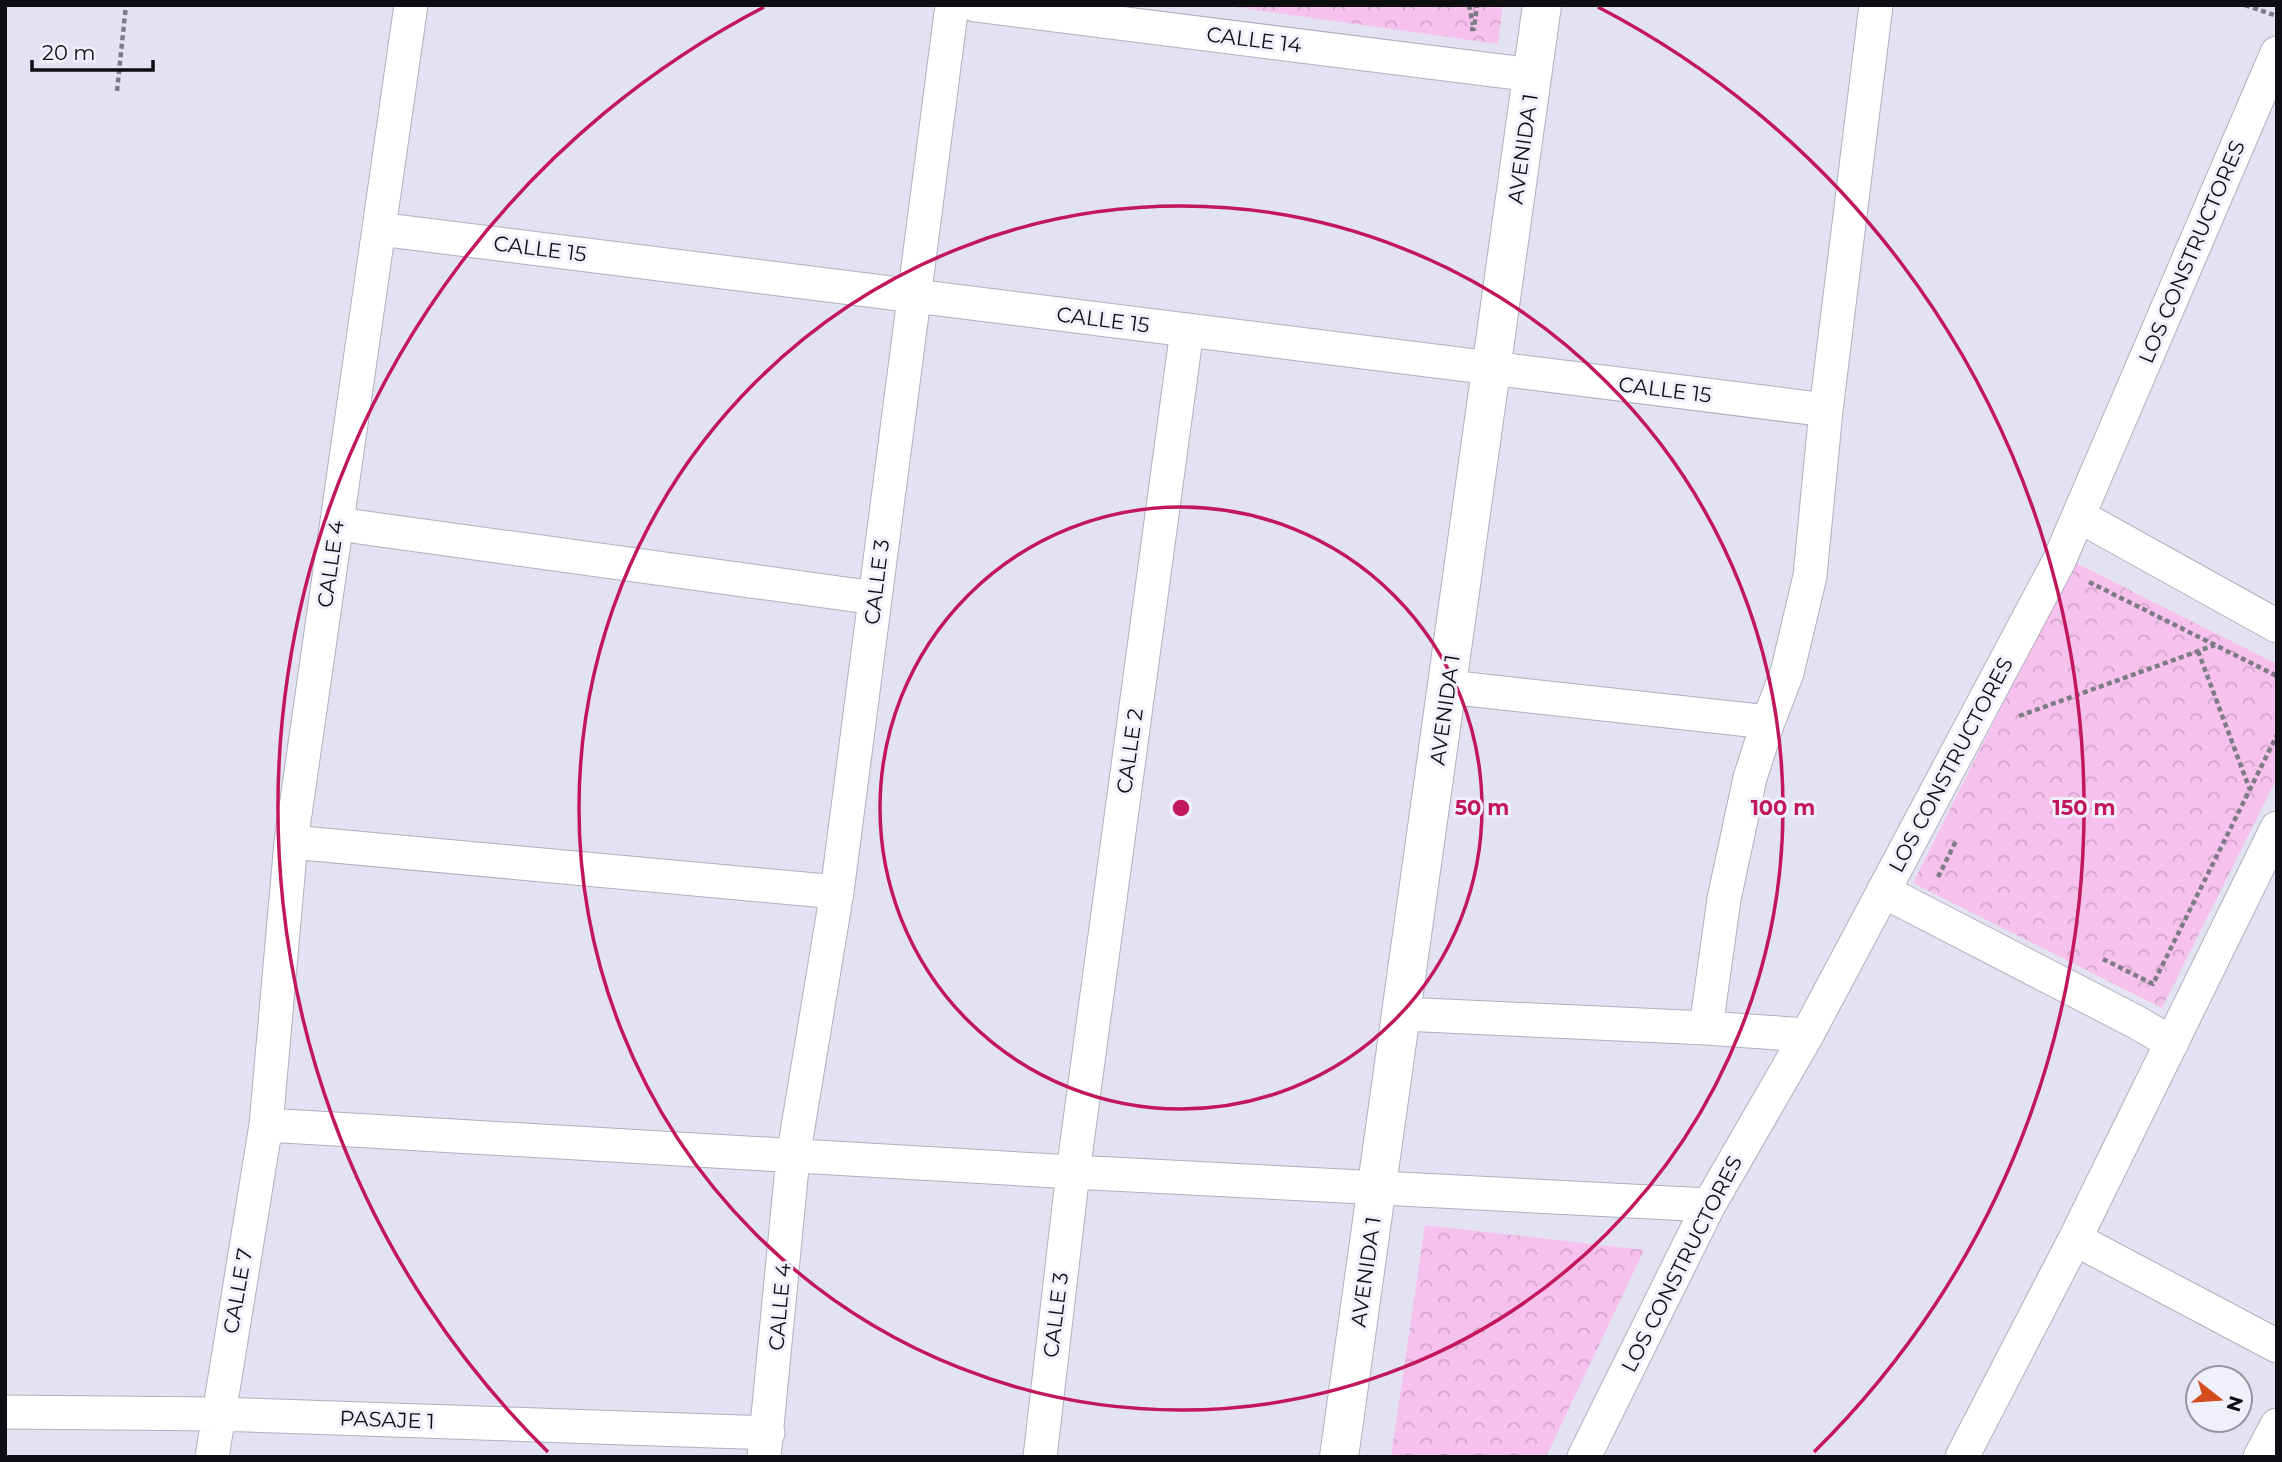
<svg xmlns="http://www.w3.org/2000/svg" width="2282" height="1462" font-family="Montserrat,sans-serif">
	<defs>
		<pattern id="forest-crowns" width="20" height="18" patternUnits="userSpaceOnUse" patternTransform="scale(1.75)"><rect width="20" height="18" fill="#f7c1ee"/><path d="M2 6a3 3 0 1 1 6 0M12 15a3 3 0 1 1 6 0" fill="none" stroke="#d3a5cb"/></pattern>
	</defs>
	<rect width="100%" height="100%" fill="#e3e2f2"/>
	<path fill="url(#forest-crowns)" d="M1221 5H1503L1498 44Z
		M2074 562 2277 664V778L2162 1008 1913 883Z
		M1425 1225 1644 1250 1546 1457H1391Z"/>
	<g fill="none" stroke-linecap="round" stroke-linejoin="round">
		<defs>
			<path id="street" d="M975 5 1533 75
				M379 229 1826 410
				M2079 516 2277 626
				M337 524 875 598
				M1448 687 1768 722
				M291 842 837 892
				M1883 891 2136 1022 2172 1043
				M1402 1014 1706 1028 1807 1035
				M1706 1028 1724 899 1750 778 1768 722 1787 673 1810 576 1826 410 1876 5
				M266 1125 1073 1172 1709 1205
				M2075 1239 2277 1346
				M5 1412 217 1414 768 1433
				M212 1457 266 1125 291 842 411 5
				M764 1457 793 1157 837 892 952 5
				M1040 1457 1073 1172 1187 330
				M1584 1457 1709 1205 1807 1035 2059 561 2277 53
				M1962 1457 2075 1239 2277 828
				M2260 1457 2277 1425"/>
			<path id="secondary" d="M1339 1457 1542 5"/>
		</defs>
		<use href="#street" stroke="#b0afbf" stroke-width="35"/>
		<use href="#secondary" stroke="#b0afbf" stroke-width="40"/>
		<path stroke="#7c7b86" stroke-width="4.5" stroke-dasharray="5 3.5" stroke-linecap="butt" d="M1469 5 1473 25
			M2245 5 2274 15
			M1470 29H1474L1477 5
			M117 91 126 5
			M2089 582 2277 676
			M2198 651 2250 790
			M2019 716 2215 645
			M1938 877 1956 841
			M2103 959 2153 984 2277 735"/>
		<use href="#street" stroke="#fff" stroke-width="33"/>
		<use href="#secondary" stroke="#fff" stroke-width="38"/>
	</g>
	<g fill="none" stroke="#c2185b" stroke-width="3.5">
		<circle cx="1181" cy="808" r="301"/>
		<circle cx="1181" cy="808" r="602"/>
		<path d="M548 1452A903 903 0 0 1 764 7M1598 7A903 903 0 0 1 1814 1452"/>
	</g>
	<g text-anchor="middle" stroke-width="6" stroke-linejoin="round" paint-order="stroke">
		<g font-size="21" fill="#0d0d12" stroke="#f0f0fd">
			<text transform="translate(1254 40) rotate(7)" y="7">CALLE 14</text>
			<text transform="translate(1523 149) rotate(-82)" y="7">AVENIDA 1</text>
			<text transform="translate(540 249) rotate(7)" y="7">CALLE 15</text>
			<text transform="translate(2192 252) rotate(-67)" y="7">LOS CONSTRUCTORES</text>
			<text transform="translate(1103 320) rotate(7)" y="7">CALLE 15</text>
			<text transform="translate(1665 390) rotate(7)" y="7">CALLE 15</text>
			<text transform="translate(331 564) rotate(-82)" y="7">CALLE 4</text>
			<text transform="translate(877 582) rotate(-83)" y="7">CALLE 3</text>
			<text transform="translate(1445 710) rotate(-82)" y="7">AVENIDA 1</text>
			<text transform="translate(1130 751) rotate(-82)" y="7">CALLE 2</text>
			<text transform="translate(1951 765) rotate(-62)" y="7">LOS CONSTRUCTORES</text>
			<text transform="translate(1682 1264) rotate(-63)" y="7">LOS CONSTRUCTORES</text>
			<text transform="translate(1366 1272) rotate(-82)" y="7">AVENIDA 1</text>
			<text transform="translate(238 1291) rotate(-80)" y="7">CALLE 7</text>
			<text transform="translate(780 1307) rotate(-85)" y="7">CALLE 4</text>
			<text transform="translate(1056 1315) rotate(-83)" y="7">CALLE 3</text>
			<text transform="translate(387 1420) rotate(2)" y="7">PASAJE 1</text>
		</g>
	</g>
	<circle cx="1181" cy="808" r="10" fill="#c2185b" stroke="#f0f0fd" stroke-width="3.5"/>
	<g font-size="21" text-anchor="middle" font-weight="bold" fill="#c2185b" stroke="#f0f0fd" stroke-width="6" stroke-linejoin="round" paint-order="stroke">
		<text x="1482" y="815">50 m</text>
		<text x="1783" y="815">100 m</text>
		<text x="2084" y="815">150 m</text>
	</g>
	<rect width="2282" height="1462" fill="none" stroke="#0d0d12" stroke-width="14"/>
	<g transform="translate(2219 1399) rotate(107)"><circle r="33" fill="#f0f0fd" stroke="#95959f" stroke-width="2"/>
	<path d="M0-5L12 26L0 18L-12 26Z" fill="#d54d1f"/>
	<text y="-10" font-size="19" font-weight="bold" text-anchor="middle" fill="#0d0d12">N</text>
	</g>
	<path d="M32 60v10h121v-10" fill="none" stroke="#0d0d12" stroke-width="3.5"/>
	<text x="42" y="60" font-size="21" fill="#0d0d12" stroke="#f0f0fd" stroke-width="5" paint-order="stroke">20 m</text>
</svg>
